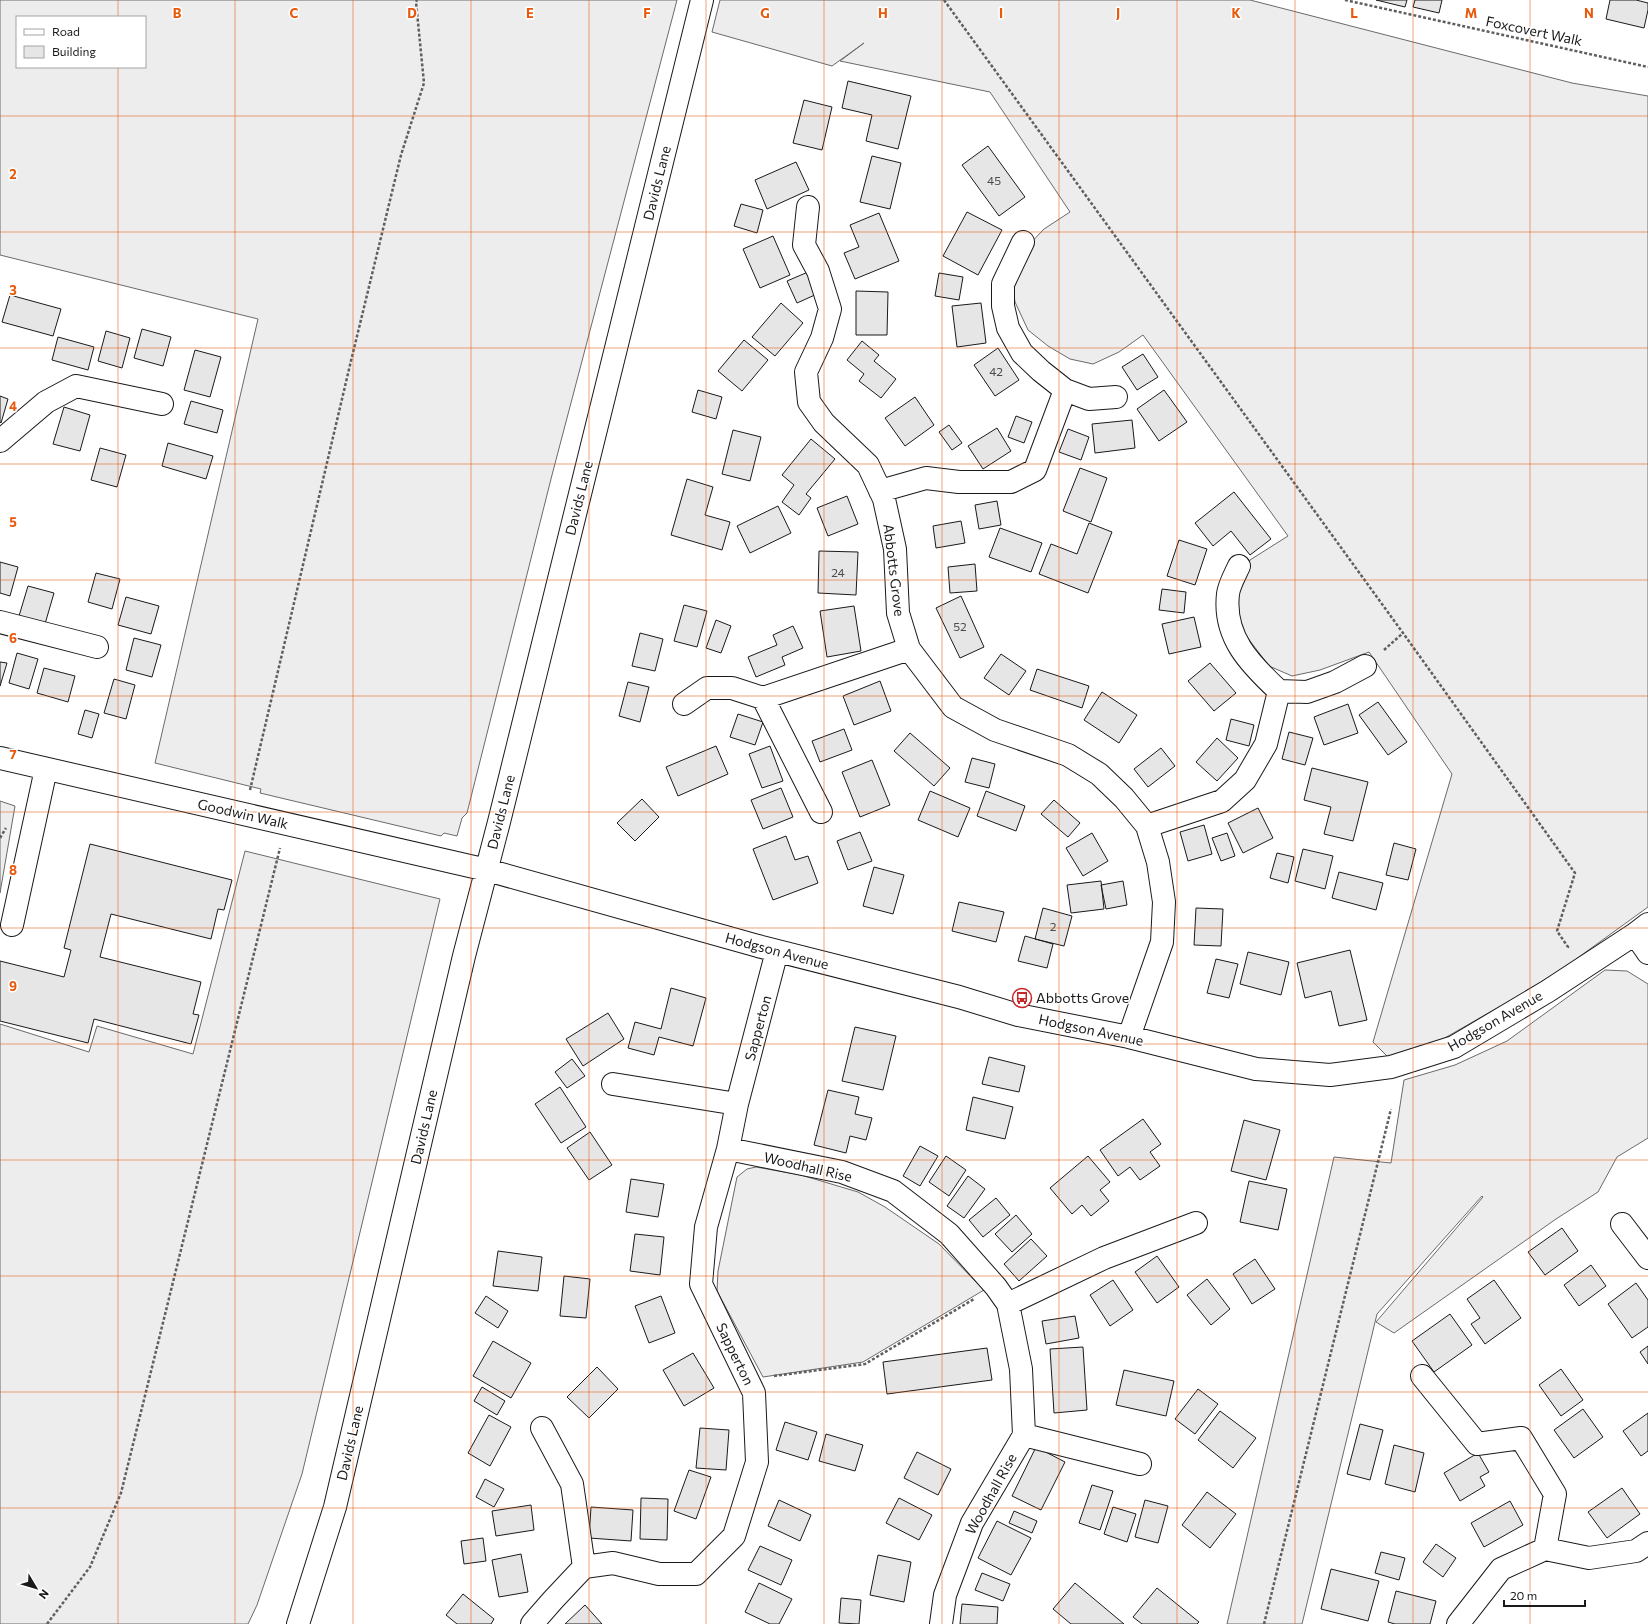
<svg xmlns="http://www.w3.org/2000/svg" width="1648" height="1624" font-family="Commissioner,sans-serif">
	<rect width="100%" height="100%" fill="#fff"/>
	<path fill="#ededed" stroke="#6a6a6a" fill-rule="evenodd" d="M0 0H677L552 475 467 813 462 818 457 836 444 833 441 836 260 793 261 789 155 763 258 319 0 255ZM17 17H145V67H17Z
		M720 0H1250L1572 83 1648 96V907L1561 970 1513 999 1443 1039 1390 1059 1373 1042 1452 774 1369 652 1320 670 1292 676 1269 666 1247 637 1237 616V587L1250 560 1288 536 1143 335 1119 352 1093 364 1070 359 1048 346 1028 330 1015 302 1011 274 1022 252 1044 229 1070 212 990 92 840 61 864 43 832 66 712 32Z
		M0 801 15 806 0 893Z
		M245 851 440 899 302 1474 257 1605 248 1624H0V1024L89 1052 97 1026 193 1054Z
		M1605 970 1627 971 1648 984V1138L1617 1157 1598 1192 1556 1219 1394 1333 1376 1322 1483 1197 1482 1196 1377 1314 1302 1624H1227L1334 1157 1391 1163 1404 1080 1455 1065 1507 1041Z
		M756 1167 801 1175 858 1192 885 1207 939 1244 984 1290 863 1362 763 1377 717 1291 718 1271 737 1177 747 1169Z"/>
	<path fill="#e6e6e6" stroke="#1a1a1a" d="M1376 0H1407L1405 7Z
		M1415 0H1442L1439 13 1413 7Z
		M1610 0H1636L1648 3V10L1644 28 1606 19Z
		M848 81 911 96 898 149 866 141 872 115 842 108Z
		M804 100 832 107 822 150 793 143Z
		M988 146 1025 197 999 216 962 165Z
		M872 156 901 163 890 209 860 202Z
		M796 162 809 190 767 209 755 180Z
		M741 204 763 210 757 233 734 226Z
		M967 212 1002 230 978 275 943 256Z
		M879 213 899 261 855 279 844 253 859 247 850 225Z
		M773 236 790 275 760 288 743 249Z
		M808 272 817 294 797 303 787 281Z
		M939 273 963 277 959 300 935 296Z
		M856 291 888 292 887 335H856Z
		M10 295 61 309 53 336 2 322Z
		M781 303 803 323 775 356 752 337Z
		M981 303 986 343 957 347 952 306Z
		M142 329 171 337 163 366 134 358Z
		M106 331 130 338 122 368 98 361Z
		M58 337 94 347 88 370 52 360Z
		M744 340 768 360 742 391 718 371Z
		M862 341 879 355 874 361 896 379 881 398 859 381 864 374 847 360Z
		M998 348 1019 380 995 396 974 365Z
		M195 350 221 357 210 397 184 390Z
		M1143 354 1158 377 1137 390 1122 367Z
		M698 390 722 397 716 419 692 412Z
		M1164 390 1187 422 1159 441 1137 409Z
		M0 396 8 399 1 423 0 422Z
		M915 397 934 425 905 446 885 418Z
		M191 401 223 410 217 433 184 424Z
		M64 407 90 415 80 451 53 444Z
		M1016 416 1032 422 1024 443 1008 437Z
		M1132 420 1135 448 1095 453 1092 424Z
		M949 425 962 443 952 450 939 432Z
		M997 428 1011 451 983 469 968 446Z
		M1068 429 1089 437 1081 460 1059 452Z
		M733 430 761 437 750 481 722 474Z
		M811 439 835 459 806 494 811 498 799 515 782 502 794 485 782 475Z
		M168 443 213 456 206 479 162 466Z
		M100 448 126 455 117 487 91 480Z
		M1080 468 1107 478 1091 522 1063 511Z
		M687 479 713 487 705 515 730 522 722 550 671 535Z
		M1234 492 1271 539 1250 555 1231 531 1213 546 1195 523Z
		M847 496 858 524 828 536 817 508Z
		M997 501 1001 525 979 529 975 505Z
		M778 506 791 533 750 553 737 526Z
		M961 521 965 543 936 548 933 526Z
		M1089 523 1112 532 1088 593 1039 574 1051 544 1077 554Z
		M1000 528 1042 543 1031 572 989 557Z
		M1179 540 1207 549 1195 585 1167 576Z
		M819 551 858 552 856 595 818 593Z
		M0 562 18 567 10 596 0 593Z
		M975 564 977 591 950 593 948 567Z
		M96 573 120 579 112 609 88 602Z
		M28 586 54 593 45 624 19 616Z
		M1162 589 1186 592 1184 613 1159 610Z
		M961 596 984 647 960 658 936 608Z
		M126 597 159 606 151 634 118 625Z
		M684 605 707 611 697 647 674 641Z
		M854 606 861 651 827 657 820 611Z
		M1194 617 1201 647 1169 654 1162 624Z
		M716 620 731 626 721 653 706 648Z
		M793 626 803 648 782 657 785 665 756 677 748 657 777 645 773 635Z
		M640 633 663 639 655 671 632 666Z
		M134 638 161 645 152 677 126 670Z
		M17 653 38 659 29 689 9 683Z
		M1001 654 1026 671 1009 695 984 678Z
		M0 662 7 663 0 686Z
		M1210 663 1236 693 1214 711 1188 681Z
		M44 668 75 676 68 702 37 693Z
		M1037 669 1089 686 1082 708 1030 690Z
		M114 679 135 685 126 719 104 713Z
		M880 681 891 711 854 725 843 696Z
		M628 682 649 687 640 722 619 716Z
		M1102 692 1137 715 1119 743 1084 720Z
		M1378 702 1407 742 1388 755 1359 715Z
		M1348 704 1358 733 1324 745 1314 717Z
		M85 710 99 714 92 738 78 734Z
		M738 714 763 722 755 745 730 737Z
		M1231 719 1254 725 1249 746 1226 740Z
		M844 729 852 750 820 762 812 741Z
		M1289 732 1313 738 1305 765 1282 759Z
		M910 733 950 768 934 786 894 751Z
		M1217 738 1238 758 1217 781 1196 762Z
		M716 746 728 774 678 796 666 767Z
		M770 746 783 781 762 788 749 754Z
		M1161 748 1175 766 1148 787 1134 769Z
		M972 758 995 764 989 788 965 782Z
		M872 760 890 805 860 817 842 772Z
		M1312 768 1368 782 1353 841 1324 834 1331 807 1304 800Z
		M781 788 793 817 763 829 751 800Z
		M930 791 970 808 958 837 918 820Z
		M986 791 1025 806 1016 831 977 816Z
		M642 799 659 817 635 841 617 823Z
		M1054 800 1080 823 1068 837 1041 814Z
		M1258 808 1273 838 1243 853 1228 823Z
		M1204 825 1212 854 1188 861 1180 832Z
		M860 832 872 861 848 870 837 841Z
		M1092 833 1108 861 1083 876 1066 848Z
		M1227 833 1235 856 1221 861 1212 838Z
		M786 836 795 860 808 856 818 883 773 900 753 849Z
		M1394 843 1416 849 1408 880 1386 875Z
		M90 844 232 880 224 910 218 909 211 939 111 914 100 957 201 982 193 1014 199 1015 191 1044 94 1019 88 1043 0 1021V961L64 977 71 950 64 948Z
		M1303 849 1333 856 1325 889 1295 881Z
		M1277 853 1294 857 1288 883 1270 878Z
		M874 867 904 875 893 914 863 906Z
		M1339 872 1383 883 1376 910 1332 898Z
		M1101 881 1104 909 1071 913 1067 885Z
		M1123 881 1127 905 1106 909 1101 885Z
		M959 902 1004 912 996 942 952 931Z
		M1043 908 1072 916 1064 946 1035 939Z
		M1196 908 1223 909 1221 946 1194 945Z
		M1025 936 1053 944 1047 968 1018 961Z
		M1350 950 1367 1020 1339 1026 1331 991 1305 998 1297 963Z
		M1248 952 1289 962 1281 995 1240 984Z
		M1216 959 1238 964 1229 998 1207 993Z
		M671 988 706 998 693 1046 659 1037 654 1055 628 1048 635 1022 661 1029Z
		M608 1013 624 1039 583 1066 566 1039Z
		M855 1027 896 1036 883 1090 842 1081Z
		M989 1057 1025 1066 1019 1092 982 1084Z
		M572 1059 585 1076 567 1088 555 1072Z
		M560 1087 586 1127 561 1143 535 1104Z
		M828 1090 859 1097 855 1114 872 1118 866 1140 850 1136 846 1153 814 1145Z
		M973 1097 1013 1107 1005 1139 966 1130Z
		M1143 1119 1161 1144 1150 1152 1160 1166 1140 1180 1130 1167 1118 1176 1100 1150Z
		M1244 1120 1280 1130 1266 1180 1231 1171Z
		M590 1132 612 1165 589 1180 567 1148Z
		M920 1146 938 1156 920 1186 903 1176Z
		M946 1156 966 1170 949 1196 929 1182Z
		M1088 1156 1110 1182 1100 1190 1109 1201 1091 1216 1082 1205 1072 1214 1050 1188Z
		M968 1176 985 1189 964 1218 947 1206Z
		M631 1179 664 1184 658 1217 626 1212Z
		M1249 1181 1287 1189 1278 1230 1240 1222Z
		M996 1198 1010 1215 983 1237 969 1220Z
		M1016 1215 1032 1234 1012 1252 995 1234Z
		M1562 1228 1578 1251 1545 1275 1528 1252Z
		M635 1234 664 1237 660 1275 630 1271Z
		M1031 1239 1047 1256 1019 1281 1004 1264Z
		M498 1251 542 1257 538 1291 493 1286Z
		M1157 1256 1179 1287 1157 1303 1135 1272Z
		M1255 1259 1275 1289 1252 1304 1233 1274Z
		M1591 1265 1606 1286 1579 1306 1564 1285Z
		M564 1276 590 1279 586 1318 560 1316Z
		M1207 1279 1230 1309 1211 1325 1187 1295Z
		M1113 1280 1133 1310 1110 1326 1090 1295Z
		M1494 1280 1521 1318 1485 1344 1471 1324 1480 1318 1467 1299Z
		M1636 1283 1648 1300V1327L1632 1338 1608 1304Z
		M486 1296 508 1311 498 1328 475 1313Z
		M661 1296 675 1333 649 1343 635 1306Z
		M1450 1314 1472 1345 1434 1372 1412 1341Z
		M1075 1316 1079 1338 1046 1344 1042 1321Z
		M493 1341 531 1363 511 1398 473 1376Z
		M1648 1346V1364L1640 1352Z
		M1083 1347 1087 1410 1054 1413 1050 1349Z
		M987 1348 992 1380 887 1394 883 1362Z
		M693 1353 714 1388 684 1406 663 1370Z
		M597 1367 618 1389 589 1418 567 1397Z
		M1561 1369 1583 1400 1561 1416 1539 1385Z
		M1124 1370 1174 1381 1166 1416 1116 1405Z
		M482 1387 505 1401 497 1415 474 1401Z
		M1198 1389 1218 1404 1195 1434 1175 1419Z
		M1583 1409 1603 1437 1574 1458 1554 1430Z
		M1220 1411 1256 1438 1233 1468 1198 1440Z
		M1648 1413V1451L1641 1456 1623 1431Z
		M489 1415 511 1427 490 1466 468 1453Z
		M785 1422 817 1432 808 1460 776 1450Z
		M1360 1424 1383 1430 1370 1480 1347 1474Z
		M700 1428 729 1430 726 1470 696 1468Z
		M826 1434 863 1445 855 1471 819 1461Z
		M1394 1445 1424 1453 1415 1492 1385 1484Z
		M1036 1447 1065 1462 1041 1510 1012 1496Z
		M917 1452 951 1469 938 1495 904 1478Z
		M1478 1453 1489 1472 1480 1477 1485 1486 1460 1501 1444 1473Z
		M689 1470 711 1477 696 1519 674 1511Z
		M485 1479 504 1489 494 1507 476 1497Z
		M1092 1485 1113 1491 1100 1530 1079 1523Z
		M1622 1488 1640 1514 1607 1538 1588 1512Z
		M1207 1492 1236 1514 1210 1548 1182 1525Z
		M641 1498 668 1499 667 1540 640 1539Z
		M899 1498 932 1515 919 1540 886 1523Z
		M779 1500 811 1515 800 1541 768 1526Z
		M1145 1500 1168 1506 1158 1543 1135 1537Z
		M1510 1501 1523 1525 1484 1547 1471 1523Z
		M531 1505 534 1530 496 1536 492 1511Z
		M591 1507 633 1510 631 1541 589 1538Z
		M1113 1507 1136 1514 1127 1542 1104 1534Z
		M1014 1511 1037 1521 1032 1533 1009 1523Z
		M997 1521 1031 1538 1011 1575 978 1558Z
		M483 1538 486 1561 464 1564 461 1541Z
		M1436 1544 1456 1558 1443 1577 1423 1562Z
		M760 1546 792 1560 781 1585 748 1570Z
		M1381 1552 1405 1558 1399 1580 1375 1573Z
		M521 1554 528 1592 499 1597 492 1560Z
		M878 1555 911 1562 904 1602 870 1595Z
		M1331 1569 1379 1581 1368 1621 1321 1609Z
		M982 1573 1010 1584 1003 1601 975 1590Z
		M759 1583 792 1599 779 1624H770L745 1612Z
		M1075 1583 1124 1624H1071L1053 1609Z
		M1157 1588 1199 1622 1197 1624H1142L1133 1617Z
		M1396 1591 1436 1601 1430 1624H1395L1388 1622Z
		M463 1594 494 1619 491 1624H457L446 1615Z
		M841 1598 861 1600 859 1624 839 1623Z
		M962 1604 998 1607 997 1624H960Z
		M585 1605 602 1624H565Z"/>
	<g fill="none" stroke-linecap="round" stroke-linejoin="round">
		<defs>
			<path id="minor" d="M808 207 804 245 818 271 830 309 822 338 806 372 809 402 824 423 868 465 884 499 895 549 898 613 909 649 953 707 995 730 1068 755 1099 774 1124 798 1147 826 1158 862 1164 902 1162 942 1129 1037
				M1023 242 1003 284V306L1008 328 1022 353 1041 371 1065 390 1089 399 1116 397
				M0 441 46 402 76 386 162 404
				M880 491 926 478 959 482H1011L1035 470 1065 390
				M1239 566C1235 575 1229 585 1228 594 1223 637 1250 664 1279 691L1307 692 1335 682 1365 666
				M0 622 97 647
				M763 698 821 812
				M684 704 707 688H732L763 698 909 649
				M0 758 487 870 758 946 959 997 1018 1015 1129 1037 1256 1069 1330 1075 1391 1067 1454 1047 1548 991 1635 934 1648 924
				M1147 826 1222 801 1245 780 1266 744 1279 691
				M12 925 46 769
				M1635 934 1648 953
				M613 1084 737 1104
				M728 1149 842 1172 893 1191 949 1234 996 1287 1008 1304 1021 1369 1024 1435 972 1523 945 1595 941 1624
				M1622 1224 1648 1258
				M1008 1304 1104 1258 1196 1223
				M1422 1376 1477 1444 1521 1438 1555 1494 1545 1549
				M542 1428 572 1484 584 1567
				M1024 1435 1140 1464
				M298 1624 335 1507 464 956 499 822 702 0
				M532 1624 553 1600 584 1567 613 1563 659 1574H696L734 1536 757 1462 754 1393 701 1284 706 1227 728 1149 737 1104 777 951
				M1458 1624 1501 1569 1545 1549 1589 1558 1636 1551 1648 1543"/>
		</defs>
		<use href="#minor" stroke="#1a1a1a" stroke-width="24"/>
		<path stroke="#5f5f5f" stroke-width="2.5" stroke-dasharray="3 2" stroke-linecap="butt" d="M944 0 1403 633 1575 873 1557 931 1568 947 1567 948
			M1345 0 1648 67
			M1384 650 1403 633
			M250 790 350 365 401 155 424 83 416 2 417 0
			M0 838 6 828
			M774 1376 865 1364 974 1299
			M47 1624 90 1567 121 1493 280 848
			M1264 1624 1391 1109"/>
		<use href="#minor" stroke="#fff" stroke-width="22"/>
	</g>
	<path fill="none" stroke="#e8590c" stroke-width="1" stroke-opacity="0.55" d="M118 0V17M235 0V1624M353 0V1624M471 0V1624M589 0V1624M706 0V1624M824 0V1624M942 0V1624M1059 0V1624M1177 0V1624M1295 0V1624M1413 0V1624M1530 0V1624M118 67V1624M0 116H1648M0 232H1648M0 348H1648M0 464H1648M0 580H1648M0 696H1648M0 812H1648M0 928H1648M0 1044H1648M0 1160H1648M0 1276H1648M0 1392H1648M0 1508H1648"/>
	<defs>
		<symbol id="bus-ring" viewBox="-11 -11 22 22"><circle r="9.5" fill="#fff" stroke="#c62828" stroke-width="1.5"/><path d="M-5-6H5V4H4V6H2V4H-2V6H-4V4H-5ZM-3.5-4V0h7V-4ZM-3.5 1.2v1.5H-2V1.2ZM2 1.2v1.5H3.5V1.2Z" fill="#c62828"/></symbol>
	</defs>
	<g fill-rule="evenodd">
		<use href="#bus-ring" x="1011" y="987" width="22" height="22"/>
	</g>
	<g text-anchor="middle" stroke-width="3" stroke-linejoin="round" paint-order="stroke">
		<g font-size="12" fill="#4d4d4d">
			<text x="994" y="185">45</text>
			<text x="996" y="376">42</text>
			<text x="838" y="577">24</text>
			<text x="960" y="631">52</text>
			<text x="1053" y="931">2</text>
		</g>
		<g font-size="14" fill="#1a1a1a" stroke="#fff">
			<text transform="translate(1534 31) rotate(12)" y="5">Foxcovert Walk</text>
			<text transform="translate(657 183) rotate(-76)" y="5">Davids Lane</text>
			<text transform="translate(579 498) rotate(-76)" y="5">Davids Lane</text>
			<text transform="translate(894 570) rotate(83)" y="5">Abbotts Grove</text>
			<text transform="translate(501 812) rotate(-76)" y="5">Davids Lane</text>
			<text transform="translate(243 814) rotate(13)" y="5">Goodwin Walk</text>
			<text transform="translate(777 951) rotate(15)" y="5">Hodgson Avenue</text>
			<text transform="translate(1495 1021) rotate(-30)" y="5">Hodgson Avenue</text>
			<text transform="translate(758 1028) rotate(-75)" y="5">Sapperton</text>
			<text transform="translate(1091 1030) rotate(12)" y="5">Hodgson Avenue</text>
			<text transform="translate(424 1127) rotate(-77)" y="5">Davids Lane</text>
			<text transform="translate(808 1167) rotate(13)" y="5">Woodhall Rise</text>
			<text transform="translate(735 1354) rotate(64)" y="5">Sapperton</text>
			<text transform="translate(350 1443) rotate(-77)" y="5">Davids Lane</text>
			<text transform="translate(991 1494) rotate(-61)" y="5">Woodhall Rise</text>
		</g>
		<g font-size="14" fill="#1a1a1a" stroke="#fff" text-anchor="start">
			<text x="1036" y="1003">Abbotts Grove</text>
		</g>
	</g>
	<g font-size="13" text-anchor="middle" font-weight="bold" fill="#e8590c" stroke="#fff" stroke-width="3" stroke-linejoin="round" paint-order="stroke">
		<text x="177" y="18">B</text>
		<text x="294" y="18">C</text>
		<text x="412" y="18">D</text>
		<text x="530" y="18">E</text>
		<text x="647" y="18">F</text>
		<text x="765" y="18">G</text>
		<text x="883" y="18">H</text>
		<text x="1001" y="18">I</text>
		<text x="1118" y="18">J</text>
		<text x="1236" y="18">K</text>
		<text x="1354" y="18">L</text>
		<text x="1471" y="18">M</text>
		<text x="1589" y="18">N</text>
		<text x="13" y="179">2</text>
		<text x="13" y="295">3</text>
		<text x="13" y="411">4</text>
		<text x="13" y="527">5</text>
		<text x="13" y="643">6</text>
		<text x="13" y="759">7</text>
		<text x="13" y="875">8</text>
		<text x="13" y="991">9</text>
	</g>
	<rect x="16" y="16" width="130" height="52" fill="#ffffff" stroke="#a3a3a3"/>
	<rect x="24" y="29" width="20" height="6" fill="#ffffff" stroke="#a3a3a3"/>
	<text x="52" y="36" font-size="12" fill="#1a1a1a">Road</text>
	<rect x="24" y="46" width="20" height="12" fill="#e6e6e6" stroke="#a3a3a3"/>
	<text x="52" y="56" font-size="12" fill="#1a1a1a">Building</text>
	<g transform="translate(36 1588) rotate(128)" stroke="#ffffff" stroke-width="3" paint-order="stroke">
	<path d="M0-3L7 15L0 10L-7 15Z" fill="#1a1a1a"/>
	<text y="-6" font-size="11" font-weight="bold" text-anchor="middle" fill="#1a1a1a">N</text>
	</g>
	<path d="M1504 1600v6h81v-6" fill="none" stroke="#1a1a1a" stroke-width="2"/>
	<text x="1510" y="1600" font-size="12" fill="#1a1a1a" stroke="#ffffff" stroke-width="3" paint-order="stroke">20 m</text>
</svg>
